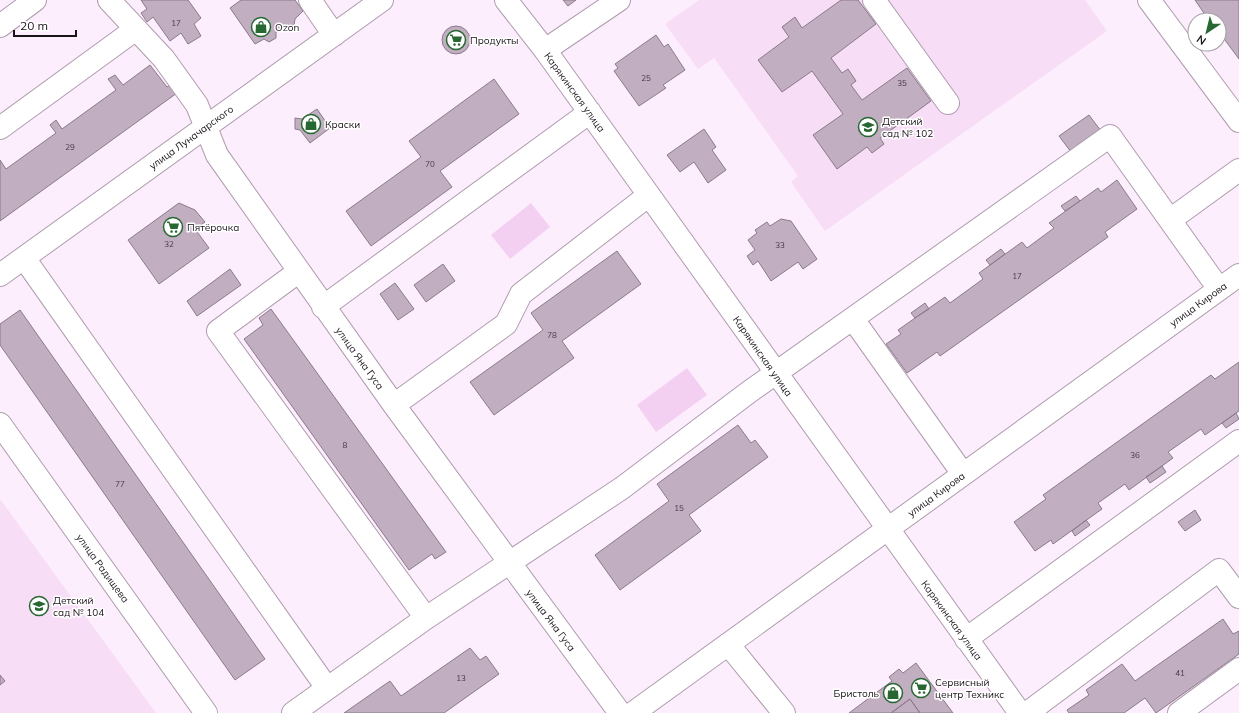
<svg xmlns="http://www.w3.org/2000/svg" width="1239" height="713" font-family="Mulish,sans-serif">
	<rect width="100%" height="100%" fill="#fdeefd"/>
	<path fill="#f7ddf6" d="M699 0H1085L1107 31 825 231 791 182 798 176 714 58 698 69 665 24Z
		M0 499 156 713H0Z"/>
	<path fill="#f3d0f2" d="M531 203 550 227 510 259 491 235Z
		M687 368 707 395 656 432 637 405Z"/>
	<path fill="#c1aec0" stroke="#8b7a8b" d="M141 0H188L201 18 194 24 201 36 188 44 181 33 170 41 153 17 147 22 141 13 147 9Z
		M241 0H295L303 11 295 19 294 25 287 30 282 28 276 32V38L269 42 264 39 255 44 230 8Z
		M563 0H576L568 6Z
		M841 0H858L876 24 831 58 842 73 848 69 856 81 851 85 862 100 907 68 931 101 880 138 884 144 872 153 867 147 837 169 813 135 843 114 812 71 782 92 758 60 789 37 782 27 795 17 802 28Z
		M1195 0H1239V59L1219 32V20H1200L1206 16Z
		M442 40a14 14 0 1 1 28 0a14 14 0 1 1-28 0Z
		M656 35 664 47 668 44 685 70 663 85 666 88 639 106 614 71 618 68 615 64Z
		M150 65 167 87 171 84 177 93 0 221V160L6 169 56 133 50 125 56 120 62 129 116 90 108 79 115 75 123 85Z
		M494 79 519 114 440 171 452 187 371 246 346 211 421 157 409 141Z
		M317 109 330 128 310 143 300 130 295 129V118L302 119Z
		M1089 115 1101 131 1071 152 1059 136Z
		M704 129 716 147 712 150 726 170 708 183 694 162 680 172 667 155Z
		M1117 180 1137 209 1105 232 1108 237 940 356 937 352 907 373 886 344 901 334 898 330 945 297 950 303 983 279 979 273 1022 242 1027 248 1054 228 1049 223 1098 188 1101 192Z
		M1076 196 1080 201 1065 211 1061 206Z
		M179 203 195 210 205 222 195 229 209 248 159 284 128 240Z
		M781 219 791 221 817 259 803 269 798 262 771 281 758 261 753 265 747 256 755 250 748 240 757 233 755 230 767 222 770 226Z
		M1001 249 1005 254 990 265 986 260Z
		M617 251 641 284 562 341 574 358 494 415 470 382 543 330 531 313Z
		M443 264 455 281 426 302 414 285Z
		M230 269 241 285 197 316 187 301Z
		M395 283 414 309 398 320 380 294Z
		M925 303 929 309 915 318 911 313Z
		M271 309 446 552 435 559 432 554 409 570 244 339 263 325 259 318Z
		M20 310 265 659 235 680 0 345V324Z
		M1239 362V411L1205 435 1201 429 1168 452 1173 458 1129 490 1125 484 1098 503 1102 509 1053 544 1051 540 1035 551 1014 522 1046 499 1043 495 1211 375 1215 379Z
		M1236 413 1239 419 1226 428 1222 423Z
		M738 425 751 443 755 440 768 457 689 515 701 531 620 590 595 555 669 501 657 484Z
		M1162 466 1166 472 1150 483 1146 477Z
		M1195 510 1201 520 1185 531 1178 522Z
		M1086 520 1090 525 1075 536 1072 531Z
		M1223 619 1233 634 1239 631V654L1156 713 1145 698 1124 713H1069L1067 710 1089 695 1086 690 1122 664 1135 681Z
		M470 648 480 660 486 656 499 674 444 713H344L390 681 401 696Z
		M916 663 953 713H920L910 699 891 713H849L892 681 889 677 899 669 903 673Z
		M0 675 5 681 0 685Z
		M910 699 920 713H891Z"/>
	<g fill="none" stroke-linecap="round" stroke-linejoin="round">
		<defs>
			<path id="minor" d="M109 0 164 59 197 105 217 155 394 405 620 713
				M310 0 334 35
				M506 0 545 50 1020 713
				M874 0 948 103
				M1149 0 1239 121
				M0 26 35 0
				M545 50 619 0
				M0 128 136 29
				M1170 220 1239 170
				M24 258 327 688
				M298 272 218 331 426 618
				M0 275 382 0
				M323 307 590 112
				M853 319 963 474
				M394 405 506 324 521 294 649 195
				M0 424 206 713
				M966 639 1239 441
				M728 644 784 713
				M293 713 426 618 622 488 749 392 1110 136 1219 289
				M633 713 1239 275
				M1027 713 1219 570 1239 597
				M1179 713 1239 669"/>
		</defs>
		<use href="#minor" stroke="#ae9cae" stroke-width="24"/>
		<use href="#minor" stroke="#fff" stroke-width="22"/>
	</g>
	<defs>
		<symbol id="shop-ring" viewBox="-11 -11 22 22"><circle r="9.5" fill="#fff" stroke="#276832" stroke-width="1.5"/><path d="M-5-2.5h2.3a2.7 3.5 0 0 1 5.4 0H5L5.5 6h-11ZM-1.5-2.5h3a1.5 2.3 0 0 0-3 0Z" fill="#276832"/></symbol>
		<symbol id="supermarket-ring" viewBox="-11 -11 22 22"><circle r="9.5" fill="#fff" stroke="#276832" stroke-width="1.5"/><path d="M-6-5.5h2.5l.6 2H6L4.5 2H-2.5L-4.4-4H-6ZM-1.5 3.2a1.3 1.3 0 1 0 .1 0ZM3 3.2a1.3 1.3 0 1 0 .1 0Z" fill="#276832"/></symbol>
		<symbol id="school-ring" viewBox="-11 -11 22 22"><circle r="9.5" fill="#fff" stroke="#276832" stroke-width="1.5"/><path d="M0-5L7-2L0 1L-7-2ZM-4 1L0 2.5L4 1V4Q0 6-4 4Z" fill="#276832"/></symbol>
	</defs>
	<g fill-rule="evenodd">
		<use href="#shop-ring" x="250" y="16" width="22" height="22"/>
		<use href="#supermarket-ring" x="445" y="29" width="22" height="22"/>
		<use href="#shop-ring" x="300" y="113" width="22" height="22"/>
		<use href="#school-ring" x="857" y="116" width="22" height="22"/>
		<use href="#supermarket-ring" x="162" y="216" width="22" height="22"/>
		<use href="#school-ring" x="28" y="595" width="22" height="22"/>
		<use href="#supermarket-ring" x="910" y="677" width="22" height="22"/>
		<use href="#shop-ring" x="882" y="682" width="22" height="22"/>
	</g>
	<g text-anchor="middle" stroke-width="3" stroke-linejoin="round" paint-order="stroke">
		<g font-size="8" fill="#443a43">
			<text x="176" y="26">17</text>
			<text x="646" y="81">25</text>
			<text x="902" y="86">35</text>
			<text x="70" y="150">29</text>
			<text x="430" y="167">70</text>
			<text x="169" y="247">32</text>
			<text x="780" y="248">33</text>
			<text x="1017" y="279">17</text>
			<text x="552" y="338">78</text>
			<text x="345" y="448">8</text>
			<text x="1135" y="458">36</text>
			<text x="120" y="487">77</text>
			<text x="679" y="511">15</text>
			<text x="1180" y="676">41</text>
			<text x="461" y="681">13</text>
		</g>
		<g font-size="10" fill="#1a1319" stroke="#fff" text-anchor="start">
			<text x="275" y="31">Ozon</text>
			<text x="470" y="44">Продукты</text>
			<text x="882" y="125">Детский<tspan x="882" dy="12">сад № 102</tspan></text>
			<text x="325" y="128">Краски</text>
			<text x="187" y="231">Пятёрочка</text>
			<text x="53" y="604">Детский<tspan x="53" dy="12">сад № 104</tspan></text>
			<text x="935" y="686">Сервисный<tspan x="935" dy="12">центр Техникс</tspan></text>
			<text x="879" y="697" text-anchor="end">Бристоль</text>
		</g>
		<g font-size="10" fill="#1a1319" stroke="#fff">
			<text transform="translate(575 92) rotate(54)" y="4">Карякинская улица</text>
			<text transform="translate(191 137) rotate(-36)" y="4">улица Луначарского</text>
			<text transform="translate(1198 304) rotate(-36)" y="4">улица Кирова</text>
			<text transform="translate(763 356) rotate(55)" y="4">Карякинская улица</text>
			<text transform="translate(360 358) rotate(54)" y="4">улица Яна Гуса</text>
			<text transform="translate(936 494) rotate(-36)" y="4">улица Кирова</text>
			<text transform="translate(103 568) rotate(54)" y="4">улица Радищева</text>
			<text transform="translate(551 620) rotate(53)" y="4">улица Яна Гуса</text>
			<text transform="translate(952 620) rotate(54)" y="4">Карякинская улица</text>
		</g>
	</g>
	<g transform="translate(1207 32) rotate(215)"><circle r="19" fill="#ffffff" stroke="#a3a1a3"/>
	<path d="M0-3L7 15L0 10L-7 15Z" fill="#276832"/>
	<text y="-6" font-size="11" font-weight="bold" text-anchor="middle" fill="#1a1319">N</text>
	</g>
	<path d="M14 30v6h62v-6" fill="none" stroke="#1a1319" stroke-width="2"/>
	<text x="20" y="30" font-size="12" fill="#1a1319" stroke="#ffffff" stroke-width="3" paint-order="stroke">20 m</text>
</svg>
